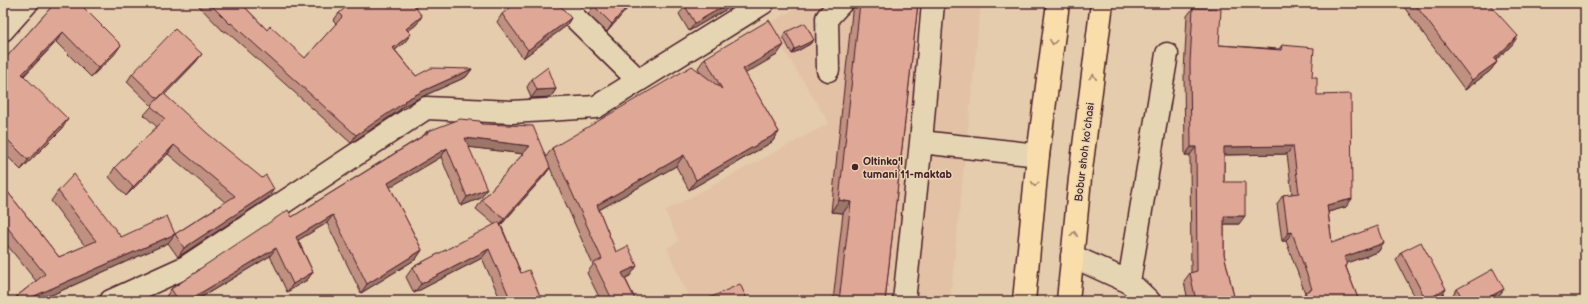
<svg xmlns="http://www.w3.org/2000/svg" width="1588" height="304" font-family="'Balsamiq Sans',sans-serif">
	<rect width="100%" height="100%" fill="#e5ccac"/>
	<filter id="ink" filterUnits="userSpaceOnUse"><feTurbulence type="fractalNoise" baseFrequency=".025" numOctaves="2"/><feDisplacementMap in="SourceGraphic" scale="8" xChannelSelector="R" yChannelSelector="G"/><feConvolveMatrix kernelMatrix="1 2 1 2 8 2 1 2 1" color-interpolation-filters="sRGB"/></filter>
	<g filter="url(#ink)">
		<path fill="#e3c1a5" d="M806 3H981L950 301H690L667 248 679 241 665 211 829 123 768 24Z"/>
		<g fill="none" stroke-linecap="round" stroke-linejoin="round">
			<defs>
				<path id="minor" d="M562 3 575 18 638 80
					M3 30 27 3
					M828 70 827 18 841 3
					M921 142 1038 155
					M1072 256 1129 282 1149 301
					M1129 282 1167 54
					M111 301 186 267 426 108 512 112 596 107 763 3
					M904 301 921 142 933 3"/>
				<path id="major" d="M1024 301 1038 155 1058 3
					M1068 301 1080 178 1102 3"/>
			</defs>
			<use href="#minor" stroke="#4a1f2b" stroke-width="25"/>
			<use href="#major" stroke="#4a1f2b" stroke-width="25"/>
			<use href="#minor" stroke="#e6d5b2" stroke-width="22"/>
			<use href="#major" stroke="#f9deab" stroke-width="22"/>
		</g>
		<path fill="#c09081" stroke="#4a1f2b" d="M55 3H83L81 5 114 55 91 77 56 42 24 76 62 129 21 170 3 152V61Z
			M198 3H241L267 30 305 58 336 24 333 21 339 13 417 24 408 31 405 42 395 50 416 76 472 69 466 77 419 98 402 107 400 110 351 143 226 31 224 32 197 4Z
			M596 3H632L607 32 588 14Z
			M682 3H737L689 31 679 14 684 8Z
			M853 3H918L885 301H833L843 213 831 212Z
			M1401 3H1488L1512 45 1496 60 1497 62 1490 71 1465 90Z
			M1193 8 1219 45 1279 49 1282 45 1312 77 1346 207 1328 212 1332 243H1384L1378 252 1346 263 1347 265 1346 267 1359 301H1300L1305 293 1286 241H1282L1277 204 1283 195 1292 194 1287 154 1224 155V182L1239 224H1224V254L1235 301H1188L1184 281 1190 273 1191 272 1190 155H1185L1184 72 1187 16Z
			M502 14 571 18 566 26 523 58 497 22Z
			M786 32 814 40 810 44 792 54 783 37Z
			M777 55 745 73 779 132 772 142 689 190 676 166 599 210 616 252 630 276 625 278 636 301H601L587 273 593 265 550 168 544 176 501 225 521 273 542 301H501L482 258 414 293 406 277 413 267 495 225 476 209 482 200 523 154 469 147 481 198 461 206 441 157 390 187 422 250 416 259 361 293 327 223 298 240 313 272 307 280 287 292 270 256 195 301H167L165 298 171 289 195 273 198 270 292 217 424 135 426 132 481 124 546 157 552 148 700 72 698 68 705 58Z
			M196 62 164 94 268 198 178 257 168 243 38 301H13L17 296 36 281 3 240V186L59 257 85 246 51 201 58 191 121 237 175 234 225 202 168 154 126 196 109 177 115 167 157 127 144 115 152 106 127 82 132 74Z
			M532 79 556 89 551 97 531 98 527 87Z
			M1401 252 1446 289 1441 297 1433 301H1417L1396 260Z
			M1457 289 1498 297 1491 301H1454L1451 297Z"/>
		<path fill="#9c7669" stroke="#4a1f2b" d="M630 3H632L607 32 612 24Z
			M729 3H737L689 31 695 23Z
			M422 16 417 24 401 37 406 29Z
			M571 18 566 26 523 58 528 50Z
			M63 32 56 42 15 84 22 74Z
			M411 34 405 42 388 56 393 48Z
			M1518 36 1512 45 1487 68 1494 59Z
			M814 40 810 44 792 54 795 49Z
			M121 45 114 55 91 77 98 68Z
			M784 45 777 55 736 79 743 69Z
			M202 54 196 62 153 107 158 99Z
			M1497 62 1490 71 1465 90 1472 80Z
			M472 69 466 77 419 98 402 107 400 110 351 143 356 135 404 101 425 90Z
			M556 89 551 97 531 98 537 90Z
			M68 119 62 129 21 170 28 160Z
			M779 132 772 142 689 190 696 180Z
			M465 138 530 146 524 154 459 146Z
			M174 145 168 154 126 196 133 187Z
			M1293 146 1287 154 1218 155 1224 147Z
			M1191 147H1196L1190 155H1185Z
			M447 148 441 157 382 192 388 183Z
			M684 155 676 166 590 215 597 205Z
			M550 167 544 176 498 228 504 219Z
			M274 189 268 198 178 257 184 248Z
			M487 189 481 198 461 206 467 197Z
			M1352 199 1346 207 1321 214 1327 205Z
			M839 200 851 202 843 213 831 212Z
			M333 215 327 223 290 245 296 237Z
			M1224 216H1245L1239 224H1218Z
			M1292 232 1286 241H1282L1288 233Z
			M175 234 168 243 38 301H23Z
			M1384 243 1378 252 1338 266 1344 257Z
			M276 248 270 256 195 301H187Z
			M489 249 482 258 414 293 421 284Z
			M422 250 416 259 361 293 367 284Z
			M637 266 630 276 615 283 622 273Z
			M313 272 307 280 287 292 293 284Z
			M1446 289 1441 297 1433 301H1425L1426 300Z
			M1504 289 1498 297 1491 301H1482Z"/>
		<path fill="#dfa896" stroke="#4a1f2b" d="M55 3H81L80 4 121 45 98 68 63 32 22 74 68 119 28 160 3 135V61Z
			M209 3H241L267 30 270 26 305 58 342 17 339 13 351 3H412L422 16 406 29 411 34 393 48 416 76 431 68 472 69 425 90 404 101 405 102 356 135 231 23 230 24Z
			M516 3H558L571 18 528 50 502 14Z
			M596 3H630L612 24 594 6Z
			M691 3H729L695 23 685 6Z
			M860 3H918L885 301H839L851 202 839 200Z
			M1414 3H1488L1518 36 1494 59 1497 62 1472 80Z
			M1193 8 1221 9 1219 45 1281 50 1282 45 1314 48 1312 77H1317V95L1351 94 1352 199 1327 205 1332 243 1378 226 1384 243 1344 257 1347 265H1345L1359 301H1309L1305 292 1312 289 1292 232 1288 233 1283 195 1299 193 1293 146 1224 147V182H1245V216H1224V254L1235 301H1196L1190 273 1197 271 1196 147H1191L1190 63Z
			M769 20 784 45 743 69 779 132 696 180 684 155 597 205 616 252 628 246 637 266 622 273 636 301H613L594 263 602 259 552 148 692 66 722 89 705 58Z
			M805 23 814 40 795 49 786 32Z
			M175 29 202 54 158 99 132 74Z
			M548 67 556 89 537 90 532 79Z
			M163 93 207 133 262 178 266 175 274 189 184 248 175 234 235 196 174 145 133 187 115 167 165 119 151 106Z
			M460 119 480 121 481 124 533 126 550 167 504 219 482 200 530 146 465 138 487 189 467 197 447 148 388 183 422 250 367 284 333 215 296 237 313 272 293 284 276 248 187 301H179L171 289 198 271V270L288 210 292 217 428 133 426 132Z
			M74 174 121 237 167 216 175 234 23 301H21L17 296 45 274 3 222V186L59 257 96 241 58 191Z
			M499 222 521 273 529 270 542 301H511L489 249 421 284 413 267Z
			M1421 242 1446 289 1426 300 1401 252Z
			M1493 269 1504 289 1482 301H1464L1457 289Z
			M740 284 747 299 743 301H703Z
			M1276 299V301H1270Z"/>
		<defs><path id="oneway-chevron" d="M-2-3.5L2.5 0L-2 3.5" fill="none" stroke-width="1.6" stroke-linecap="round" stroke-linejoin="round"/></defs>
		<g stroke="#a27e6b">
			<use href="#oneway-chevron" transform="translate(1053 42) rotate(98)"/>
			<use href="#oneway-chevron" transform="translate(1093 77) rotate(-83)"/>
			<use href="#oneway-chevron" transform="translate(1035 184) rotate(95)"/>
			<use href="#oneway-chevron" transform="translate(1074 234) rotate(-85)"/>
		</g>
	</g>
	<circle fill="#4a1f2b" stroke="#e6d5b2" stroke-width="1.5" cx="855" cy="167" r="4"/>
	<g text-anchor="middle" stroke-width="3" stroke-linejoin="round" paint-order="stroke">
		<g font-size="11" fill="#4a1f2b" stroke="#e6d5b2">
			<text transform="translate(1084 152) rotate(-83)" y="4">Bobur shoh koʻchasi</text>
		</g>
		<g font-size="11" font-weight="bold" fill="#4a1f2b" stroke="#e6d5b2" text-anchor="start">
			<text x="863" y="165">Oltinko'l<tspan x="863" dy="13">tumani 11-maktab</tspan></text>
		</g>
	</g>
	<rect width="1588" height="304" fill="none" stroke="#e6d5b2" stroke-width="16"/>
	<rect x="8" y="8" width="1572" height="288" fill="none" stroke="#4a1f2b" stroke-width="1.5" filter="url(#ink)"/>
</svg>
